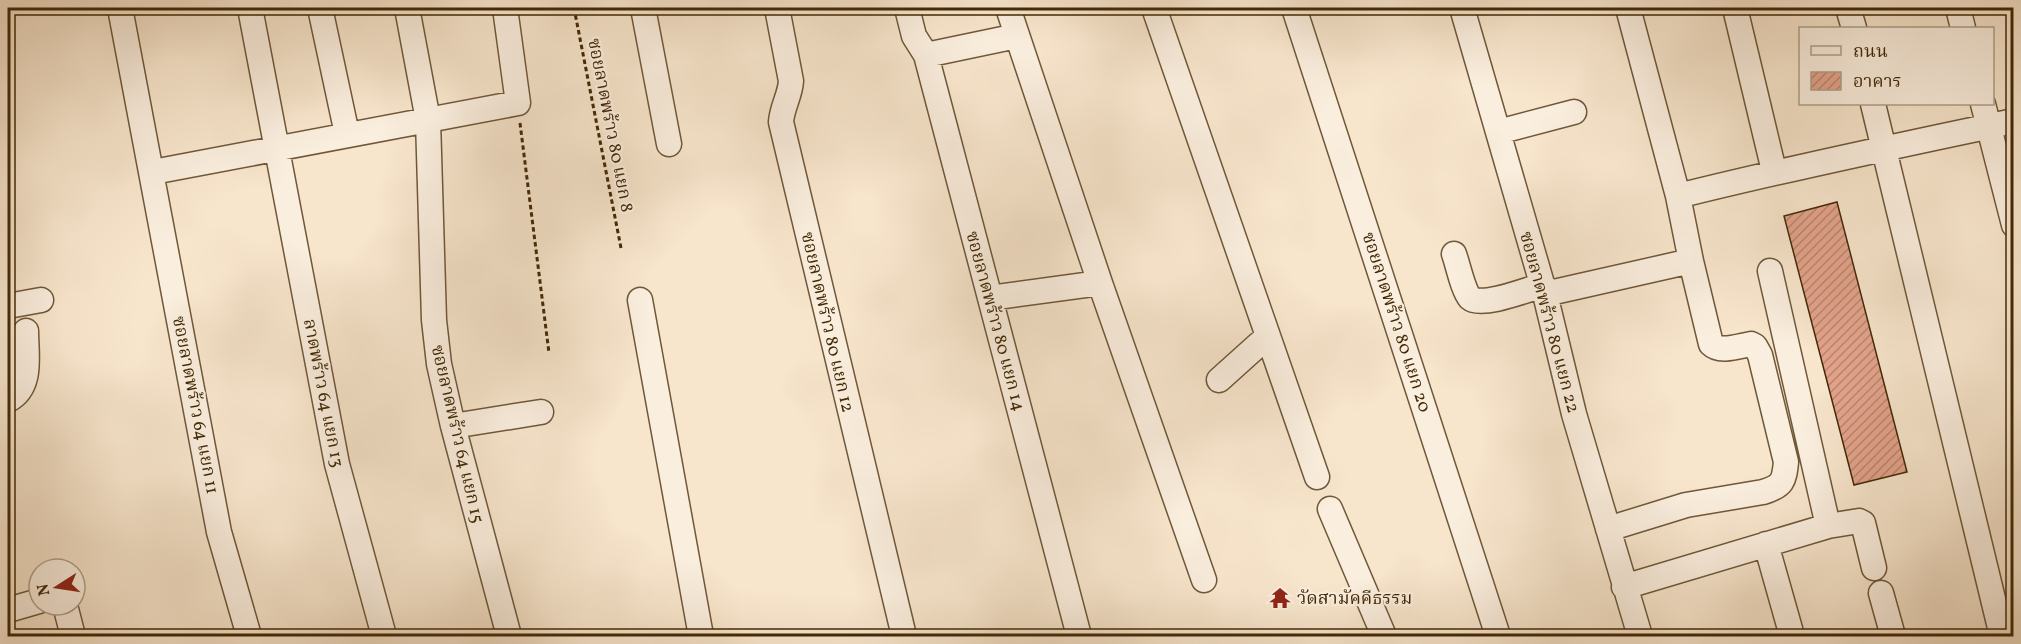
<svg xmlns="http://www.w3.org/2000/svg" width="2021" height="644" font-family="Vollkorn,'Noto Serif Thai',serif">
	<defs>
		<pattern id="building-hatch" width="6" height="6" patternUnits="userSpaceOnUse" patternTransform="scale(1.5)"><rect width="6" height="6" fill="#e3a38b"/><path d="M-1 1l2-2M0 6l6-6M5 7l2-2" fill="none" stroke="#ba8570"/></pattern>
	</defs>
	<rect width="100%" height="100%" fill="#f7e5cc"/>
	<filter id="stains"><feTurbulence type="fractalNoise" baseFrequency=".00333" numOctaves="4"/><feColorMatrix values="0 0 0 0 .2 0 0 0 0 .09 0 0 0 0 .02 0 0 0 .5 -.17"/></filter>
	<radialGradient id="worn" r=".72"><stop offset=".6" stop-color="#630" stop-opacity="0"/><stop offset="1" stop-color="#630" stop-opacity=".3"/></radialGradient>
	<path fill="url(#building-hatch)" stroke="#422906" stroke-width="1.5" d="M1837 202 1907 472 1854 485 1784 216Z"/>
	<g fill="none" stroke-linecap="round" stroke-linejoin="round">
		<defs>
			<path id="minor" d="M120 8 219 532 249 636
				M250 8 337 464 384 636
				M320 8 347 134
				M407 8 428 120 434 320 439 364 453 426 509 636
				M643 8 669 144
				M777 8 791 81C790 96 782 107 781 122L904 636
				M907 8 914 36 926 55 1079 636
				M1008 8 1100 283 1204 580
				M1154 8 1317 477
				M1294 8 1498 636
				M1462 8 1545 294 1574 414 1640 636
				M1735 8 1774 171
				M1848 8 1854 28
				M1958 8 1963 28
				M926 55 1017 36
				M1873 104 2002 636
				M1983 104 2014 225
				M1498 132 1574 112
				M153 172 518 103 505 8
				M1678 196C1789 168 1901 145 2014 121
				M1454 254C1458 265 1463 290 1470 298 1481 308 1529 289 1543 285
				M1770 271 1828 526
				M1545 294 1691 261 1678 196 1628 8
				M990 298 1100 283
				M640 300 701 636
				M8 306 41 300
				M1219 380 1268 336
				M8 400C33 387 26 355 26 331
				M453 426 541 412
				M1330 509 1384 636
				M1608 529 1686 505 1763 492C1783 486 1784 481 1786 462L1760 355 1755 346 1751 344C1739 346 1720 353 1711 344L1691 261
				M1766 544 1792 636
				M1624 587 1828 526 1859 521 1863 523 1874 568
				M1881 593 1893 636
				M65 605 73 636
				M8 610 39 601"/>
		</defs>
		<use href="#minor" stroke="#6f5838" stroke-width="27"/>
		<path stroke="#422906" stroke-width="3" stroke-dasharray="4.5 3" stroke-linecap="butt" d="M574 8 621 248
			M520 123 549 353"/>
		<use href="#minor" stroke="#faeede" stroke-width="24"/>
	</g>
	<defs>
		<symbol id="temple-bare" viewBox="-9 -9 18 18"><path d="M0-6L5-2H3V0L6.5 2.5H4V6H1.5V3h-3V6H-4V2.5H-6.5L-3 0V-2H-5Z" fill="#8f2418" stroke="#faeede" stroke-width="2.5" paint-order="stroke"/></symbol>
	</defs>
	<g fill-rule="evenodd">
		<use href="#temple-bare" x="1265" y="583" width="30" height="30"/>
	</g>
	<g text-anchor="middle" stroke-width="4.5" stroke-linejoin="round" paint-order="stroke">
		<g font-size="18" fill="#422906" stroke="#faeede">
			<text transform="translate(611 125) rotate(79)" y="6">ซอยลาดพร้าว 80 แยก 8</text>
			<text transform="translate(996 321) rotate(75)" y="6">ซอยลาดพร้าว 80 แยก 14</text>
			<text transform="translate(828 322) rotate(77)" y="6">ซอยลาดพร้าว 80 แยก 12</text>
			<text transform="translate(1397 322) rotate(72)" y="6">ซอยลาดพร้าว 80 แยก 20</text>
			<text transform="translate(1550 322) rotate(75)" y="6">ซอยลาดพร้าว 80 แยก 22</text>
			<text transform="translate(324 393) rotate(79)" y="6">ลาดพร้าว 64 แยก 13</text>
			<text transform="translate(196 405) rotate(79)" y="6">ซอยลาดพร้าว 64 แยก 11</text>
			<text transform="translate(458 434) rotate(77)" y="6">ซอยลาดพร้าว 64 แยก 15</text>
		</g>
		<g font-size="18" fill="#422906" stroke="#faeede" text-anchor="start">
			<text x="1297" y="604">วัดสามัคคีธรรม</text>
		</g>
	</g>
	<rect width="2021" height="644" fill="none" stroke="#f7e5cc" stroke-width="30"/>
	<rect x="9" y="9" width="2003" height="626" fill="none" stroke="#422906" stroke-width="3"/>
	<rect x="15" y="15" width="1991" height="614" fill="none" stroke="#422906" stroke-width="1.5"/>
	<rect x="1799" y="27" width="195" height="78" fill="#faeede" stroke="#b09f88" stroke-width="1.5"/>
	<rect x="1811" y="46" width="30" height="9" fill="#faeede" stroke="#b09f88" stroke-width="1.5"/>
	<text x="1853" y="57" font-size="18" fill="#422906">ถนน</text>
	<rect x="1811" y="72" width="30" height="18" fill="url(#building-hatch)" stroke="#b09f88" stroke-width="1.5"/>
	<text x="1853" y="87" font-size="18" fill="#422906">อาคาร</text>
	<g transform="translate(57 587) rotate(258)"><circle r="28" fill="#faeede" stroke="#b09f88" stroke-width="1.5"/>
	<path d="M0-4.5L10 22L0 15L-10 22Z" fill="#8f2418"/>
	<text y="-9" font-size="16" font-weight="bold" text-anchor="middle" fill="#422906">N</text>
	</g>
	<rect width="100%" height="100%" filter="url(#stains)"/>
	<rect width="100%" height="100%" fill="url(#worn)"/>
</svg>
